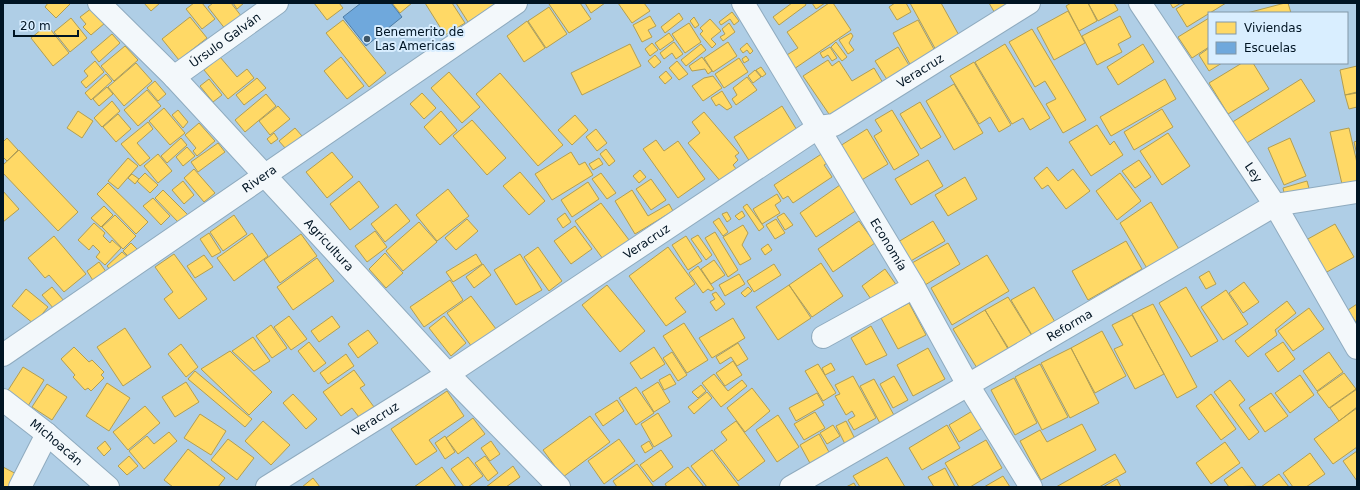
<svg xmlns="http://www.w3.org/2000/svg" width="1360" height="490" font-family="'DejaVu Sans',sans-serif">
	<rect width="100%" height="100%" fill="#afcee6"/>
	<path fill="#ffd966" stroke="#b29e52" d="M48 3H71L56 18 45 7Z
		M144 3H160L151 11Z
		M194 3H202L215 19 202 29 186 9Z
		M213 3H231L242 17 226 30 208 7Z
		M233 3H244L237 9Z
		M314 3H339L343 8 327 20Z
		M392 3H412L400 13Z
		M425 3H452L465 23 445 35Z
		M456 3H495L496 4 468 22Z
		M550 3H580L591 19 569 33 549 4Z
		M585 3H605L591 13Z
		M618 3H644L650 11 632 23Z
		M792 3H805L806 5 779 25 773 17Z
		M812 3H825L816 9Z
		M829 3H833L851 30 791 71 782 58 798 48 787 32Z
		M895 3H906L911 12 897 20 889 7Z
		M910 3H941L961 39 937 52Z
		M989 3H1016L996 15Z
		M1071 3H1088L1097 21 1079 31 1066 6Z
		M1088 3H1114L1118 10 1098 21Z
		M1170 3H1181L1173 8Z
		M1186 3H1226L1187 27 1176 9Z
		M1285 3H1288L1291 13H1247Z
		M549 7 567 34 546 48 528 21Z
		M92 8 105 23 91 35 83 27 86 24 80 17Z
		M1068 11 1085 43 1054 60 1037 28Z
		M732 12 739 21 734 25 730 19 721 25 719 22Z
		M679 13 683 19 665 33 661 27Z
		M650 16 656 26 648 30 652 37 642 42 633 25Z
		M1120 16 1131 37 1118 44 1122 52 1097 65 1082 36Z
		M190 17 207 38 179 60 162 39Z
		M694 17 699 25 695 28 690 21Z
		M71 18 87 38 70 52 54 32Z
		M1209 18V47L1192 58 1178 37Z
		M710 19 721 31 711 39 716 44 712 48 700 34 703 31 700 28Z
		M343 20 386 73 369 87 326 33Z
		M918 20 936 53 911 66 893 33Z
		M527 21 545 48 524 62 507 36Z
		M689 23 701 42 685 53 672 34Z
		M729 23 735 32 723 41 720 37 725 34 722 29Z
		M47 25 69 53 53 66 31 38Z
		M1032 29 1086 120 1063 133 1046 104 1056 99 1045 81 1035 87 1009 42Z
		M669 33 674 40 660 50 655 43Z
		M851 33 853 36 849 43 854 50 848 54 839 40Z
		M112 34 120 43 99 62 91 52Z
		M674 42 683 54 676 59 672 53 664 59 660 53Z
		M728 42 737 56 713 72 704 58Z
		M836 42 847 57 842 61 831 47Z
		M652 43 658 50 650 56 645 49Z
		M747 43 753 51 750 54 747 50 743 53 740 49Z
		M630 44 641 66 582 95 571 73Z
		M701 44 706 50 686 66 681 60Z
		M1005 44 1050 118 1030 130 1023 118 1012 124 975 62Z
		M1143 44 1154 62 1118 85 1107 67Z
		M125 46 138 60 114 81 101 66Z
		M830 47 837 58 832 61 828 55 823 58 820 53Z
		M898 47 910 67 888 81 875 61Z
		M1209 48V63H1222L1209 71 1199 55Z
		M655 55 661 62 654 68 648 61Z
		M746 56 749 60 744 63 742 59Z
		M220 57 237 77 247 69 254 78 228 99 204 70Z
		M341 57 364 86 347 99 324 71Z
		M702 57 712 71 708 74 705 69 692 71 689 66Z
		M739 58 748 72 724 88 715 74Z
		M828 60 832 66 839 61 852 81 874 68 883 83 831 117 803 76Z
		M95 61 104 72 86 88 81 82 88 76 84 71Z
		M677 61 688 74 679 80 669 68Z
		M974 62 1011 125 999 132 990 117 979 124 950 76Z
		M136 63 152 81 124 106 108 87Z
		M1242 63H1253L1269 89 1228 114 1209 83Z
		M1357 66V92L1345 95 1340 70Z
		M761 67 766 74 762 77 756 70Z
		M755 70 761 77 753 83 748 76Z
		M666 71 672 78 665 84 659 77Z
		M449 72 480 107 462 123 431 88Z
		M500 73 563 145 538 166 476 94Z
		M106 74 112 81 91 100 85 93Z
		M713 76 722 88 703 101 692 86 704 78Z
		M747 77 757 90 736 105 732 99 737 95 733 88Z
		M257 78 266 88 244 105 236 95Z
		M209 79 222 95 213 102 200 86Z
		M1165 79 1176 99 1111 136 1100 117Z
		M1301 79 1315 101 1245 144 1231 123Z
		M155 81 166 94 158 101 147 88Z
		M954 84 983 133 954 150 926 101Z
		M107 87 113 94 99 106 93 99Z
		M147 90 161 106 138 126 124 110Z
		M722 91 732 107 727 110 719 104 716 106 711 98Z
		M422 93 436 108 424 119 410 104Z
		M1357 93V107L1349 109 1345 95Z
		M266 94 276 106 245 132 235 120Z
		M112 101 120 111 102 127 94 118Z
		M920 102 941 137 921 149 900 114Z
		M278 106 290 119 270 135 259 121Z
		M782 106 800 135 752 165 734 137Z
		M164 108 185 133 170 145 149 121Z
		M1162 109 1173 127 1134 150 1124 132Z
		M178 110 188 122 183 128 172 115Z
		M892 110 919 155 894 170 874 136 882 131 875 120Z
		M78 111 93 121 82 138 67 128Z
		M441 111 457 130 440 145 424 127Z
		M704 112 739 153 735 156 738 160 733 165 737 170 722 183 688 143 700 133 692 122Z
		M118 114 131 129 116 142 103 127Z
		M575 115 588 130 572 145 558 130Z
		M472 120 506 158 487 175 453 136Z
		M148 122 153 129 137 143 150 158 140 166 121 144Z
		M199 123 215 141 197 156 193 151 196 148 185 135Z
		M1097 125 1110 145 1114 141 1123 155 1091 176 1069 142Z
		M295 128 302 136 286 149 279 141Z
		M1349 128 1357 163V181L1342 184 1330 132Z
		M596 129 607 143 597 151 586 137Z
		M867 129 888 164 860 181 840 146Z
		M274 133 278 139 271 144 267 139Z
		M1168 133 1190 166 1162 185 1140 151Z
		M7 138 18 150 7 161 3 157V142Z
		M181 138 187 145 167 163 161 156Z
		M1290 138 1306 176 1284 185 1268 148Z
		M656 140 664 151 678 141 705 179 678 198 643 149Z
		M1357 141V155L1354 142Z
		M218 143 225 152 198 172 191 162Z
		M187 147 195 156 183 166 176 157Z
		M606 149 615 161 609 166 600 154Z
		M19 150 78 212 58 231 3 173V165Z
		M826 151 832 160 824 165 832 177 793 203 788 196 783 199 774 185Z
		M332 152 353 177 327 198 306 172Z
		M571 152 579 165 585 162 593 175 552 200 535 174Z
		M158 154 172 171 158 183 144 166Z
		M128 158 138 166 118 189 108 181Z
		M599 158 603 164 593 170 589 164Z
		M928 160 943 186 911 205 895 179Z
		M1139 160 1151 177 1135 188 1122 171Z
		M1047 167 1058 181 1073 169 1090 191 1066 209 1048 185 1042 189 1034 178Z
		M194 169 215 193 204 202 184 178Z
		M640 170 646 177 639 183 633 176Z
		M520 172 545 201 529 215 503 186Z
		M145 173 158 185 150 193 137 181Z
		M601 173 616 193 607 199 592 179Z
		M1120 173 1141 201 1117 220 1096 191Z
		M132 174 139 179 135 184 128 178Z
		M965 177 977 199 948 216 935 195Z
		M651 179 666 200 651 210 636 189Z
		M183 181 194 195 184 204 172 190Z
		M359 181 379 207 350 230 330 204Z
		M1307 181 1311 196 1286 202 1283 188Z
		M588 182 599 199 572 217 561 200Z
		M108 183 148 222 136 234 97 194Z
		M840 185 857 210 816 237 800 213Z
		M448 189 469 216 437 241 416 215Z
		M163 190 188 215 179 223 155 198Z
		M632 190 648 216 669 204 673 211 635 234 615 201Z
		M3 191 19 209 3 222Z
		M777 194 781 201 775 205 780 213 762 224 753 209Z
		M153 198 170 216 161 225 143 206Z
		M1151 202 1180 251 1148 270 1120 223Z
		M601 203 629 240 603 259 575 221Z
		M396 204 410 221 385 242 371 224Z
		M747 204 764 227 759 231 743 207Z
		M104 206 113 215 101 227 91 218Z
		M742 211 745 216 739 220 735 216Z
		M727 212 731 219 727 222 722 214Z
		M565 213 571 222 563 228 557 219Z
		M784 213 793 225 785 230 777 217Z
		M115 215 136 236 123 249 102 227Z
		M234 215 247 234 223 251 210 232Z
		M719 218 728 232 723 236 713 222Z
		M467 219 478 231 456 250 445 238Z
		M776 219 785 233 775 239 766 225Z
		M859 221 875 243 833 272 818 249Z
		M933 221 945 241 909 262 898 242Z
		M419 222 437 242 403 271 386 251Z
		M94 223 105 233 103 236 110 243 112 240 121 248 105 265 96 257 100 252 93 245 89 250 78 240Z
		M1335 224 1354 257 1325 273 1306 240Z
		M743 225 748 233 742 245 751 259 740 265 723 237Z
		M575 226 592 249 571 264 554 241Z
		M375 231 387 247 367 262 355 246Z
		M715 232 738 270 728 277 705 238Z
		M209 233 221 252 212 257 200 239Z
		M252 233 268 256 234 281 217 258Z
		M301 234 317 256 280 283 264 260Z
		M698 235 712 255 706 260 691 239Z
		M54 236 86 274 64 292 49 275 45 278 28 258Z
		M686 236 702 261 688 270 672 245Z
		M1126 241 1142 269 1088 300 1072 271Z
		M131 243 138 250 130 258 123 251Z
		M948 243 960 264 925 285 912 263Z
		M768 244 772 250 765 255 761 249Z
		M538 247 562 281 549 291 524 257Z
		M668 247 695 284 675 298 686 312 666 326 629 276Z
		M122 252 128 257 112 272 107 266Z
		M385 253 403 273 386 288 369 269Z
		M174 254 207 299 179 319 164 299 173 292 155 267Z
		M476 254 482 264 453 282 446 272Z
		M520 254 542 290 516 305 494 270Z
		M204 255 213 267 195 278 187 266Z
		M987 255 1009 291 952 325 931 288Z
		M317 258 334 281 293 310 277 287Z
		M714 260 725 275 711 284 701 269Z
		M99 262 107 273 94 282 87 271Z
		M821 263 843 296 812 317 789 285Z
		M483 264 491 275 474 288 466 277Z
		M774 264 781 275 754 292 747 281Z
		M698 266 714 289 711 291 708 289 703 293 689 273Z
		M885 269 897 286 873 302 862 286Z
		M1209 271 1216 284 1206 289 1199 277Z
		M739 274 745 284 725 296 719 285Z
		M450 280 463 300 424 327 410 307Z
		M1244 282 1259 302 1243 313 1229 293Z
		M607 285 645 331 620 352 582 305Z
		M789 285 811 318 778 340 756 307Z
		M52 287 64 301 54 309 42 295Z
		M748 287 752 291 745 297 741 293Z
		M1034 287 1055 322 1032 335 1011 300Z
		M1186 287 1218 341 1191 357 1159 303Z
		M26 289 48 307 34 324 12 306Z
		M1226 290 1248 324 1223 340 1201 307Z
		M716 292 725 304 716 311 710 302 715 299 712 294Z
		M471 296 496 329 472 347 447 313Z
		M1008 297 1032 336 1009 349 985 310Z
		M1287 301 1296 313 1275 330 1277 335 1248 357 1235 341Z
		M909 303 926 335 898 349 881 318Z
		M1153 304 1197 387 1177 398 1132 314Z
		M1357 304V324L1348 310Z
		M1309 308 1324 329 1293 351 1278 331Z
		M985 310 1008 349 977 368 953 329Z
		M1132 315 1164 374 1135 389 1114 349 1123 345 1112 325Z
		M289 316 307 339 291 350 274 327Z
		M332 316 340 327 319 342 311 331Z
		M444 316 466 343 451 356 429 328Z
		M733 318 745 338 712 358 699 338Z
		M684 323 708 360 687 373 663 336Z
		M271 325 287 348 272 358 256 336Z
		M871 326 887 355 866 365 851 338Z
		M125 328 151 367 123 386 97 347Z
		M368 330 378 343 358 358 348 344Z
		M1102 331 1126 376 1095 393 1071 348Z
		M253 337 270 361 254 371 232 351Z
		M309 342 326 363 314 372 298 351Z
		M1283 342 1295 359 1278 372 1265 354Z
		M738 343 748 359 737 366 731 357 720 364 716 357Z
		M181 344 198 367 186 377 168 354Z
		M74 347 89 362 92 360 104 372 101 375 104 378 91 391 88 388 85 390 73 377 75 375 61 359Z
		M654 347 665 364 641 379 630 363Z
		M928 348 945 379 913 396 897 365Z
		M1071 348 1099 403 1070 418 1041 363Z
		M230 351 272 392 249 415 201 369Z
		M672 352 687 375 678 381 663 358Z
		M1329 352 1343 372 1317 391 1303 371Z
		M346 354 354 366 328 384 320 373Z
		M733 361 742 375 725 386 716 373Z
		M831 363 835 370 825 375 822 368Z
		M818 364 836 393 823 401 805 371Z
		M1040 364 1068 417 1042 430 1015 377Z
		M23 367 44 380 28 406 7 392Z
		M354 370 365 385 360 388 374 407 359 417 352 408 341 416 323 392Z
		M195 371 252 419 245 427 188 379Z
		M1344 373 1356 389 1329 408 1317 392Z
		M670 374 676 384 664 390 659 380Z
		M714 374 728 391 742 380 747 386 721 407 702 383Z
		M1300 375 1314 395 1290 413 1275 393Z
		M853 376 876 418 854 430 848 420 855 416 852 411 846 415 835 396 840 394 835 385Z
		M894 376 908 400 893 408 880 384Z
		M1014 378 1037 423 1015 435 991 390Z
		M874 379 895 417 881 425 860 386Z
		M1230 380 1245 400 1239 405 1259 432 1249 440 1214 392Z
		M186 382 199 402 175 417 162 397Z
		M658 382 670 402 654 412 642 392Z
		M107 383 130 398 109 431 86 416Z
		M47 384 67 397 52 420 32 407Z
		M701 385 706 391 698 398 692 392Z
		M636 387 654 413 636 425 619 398Z
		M752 388 770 411 745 432 727 408Z
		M1357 389V407L1339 421 1330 408Z
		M447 391 464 416 429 440 437 451 416 465 391 429Z
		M707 392 712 398 694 414 688 407Z
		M817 393 824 405 796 421 789 408Z
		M1271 393 1288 416 1265 432 1249 408Z
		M293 394 317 419 306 429 283 403Z
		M1211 394 1236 429 1221 440 1196 406Z
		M617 400 624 411 603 426 595 414Z
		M145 406 160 423 128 450 113 432Z
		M1357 408V447L1333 464 1314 439Z
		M974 410 984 427 959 442 949 425Z
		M815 412 825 428 804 440 794 424Z
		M658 413 672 436 654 447 641 424Z
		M200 414 226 431 211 455 184 438Z
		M778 415 799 447 777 462 756 430Z
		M590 416 610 442 563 477 543 450Z
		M473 418 485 434 458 454 446 438Z
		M263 421 290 445 271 465 245 441Z
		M736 421 765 461 738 481 714 450 727 440 721 432Z
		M846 421 856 441 846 446 836 426Z
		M1082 424 1096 450 1041 480 1020 441 1040 430 1047 442Z
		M833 425 840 436 827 444 820 433Z
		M947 425 960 448 922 470 909 448Z
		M169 432 177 441 144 469 129 451 147 436 154 444Z
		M819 434 830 454 811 465 800 445Z
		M445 436 455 452 445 459 435 443Z
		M228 439 254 458 237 480 211 460Z
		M619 439 635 461 604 484 588 461Z
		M986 440 1002 468 970 487H959L945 463Z
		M105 441 111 449 104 456 97 448Z
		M491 441 500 454 490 461 481 448Z
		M649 441 653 448 645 453 641 446Z
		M1225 442 1240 463 1211 484 1196 463Z
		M188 449 225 478 218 487H173L164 480Z
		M661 450 673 467 653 482 640 465Z
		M712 450 740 487H707L691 466Z
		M1357 451V481L1343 461Z
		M1310 453 1325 474 1306 487H1293L1283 473Z
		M1115 454 1126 472 1099 487H1056Z
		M129 456 138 466 127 475 118 466Z
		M485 456 498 473 488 481 475 463Z
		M468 457 483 476 468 487H464L451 469Z
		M887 457 905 487H860L853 476Z
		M637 464 654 487H617L613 481Z
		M513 466 520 477 506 487H486Z
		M3 467 24 478 19 487H3Z
		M442 467 456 487H414Z
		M688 467 704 487H667L665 484Z
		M1242 467 1256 486 1229 487 1224 480Z
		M945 468 955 487H934L928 477Z
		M1279 474 1289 487H1261Z
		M1003 476 1010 487H984Z
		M313 478 320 487H302Z
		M1117 479 1121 487H1103Z
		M854 483 856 487H846Z"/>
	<path fill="#6fa8dc" stroke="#4e7ca4" d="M361 3H391L402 17 366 46 343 17Z"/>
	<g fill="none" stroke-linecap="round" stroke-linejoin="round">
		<defs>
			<g id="minor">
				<path id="s1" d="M99 3 174 77 448 374 559 487"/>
				<path id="s2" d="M743 3 914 287 968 385 1031 487"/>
				<path id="s3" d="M1140 3 1275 205 1357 348"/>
				<path id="s4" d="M174 77 277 3"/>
				<path d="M823 337 914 287"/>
				<path id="s5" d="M3 355 516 3"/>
				<path id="s6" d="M3 400 47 434 108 487"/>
				<path d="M20 487 47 434"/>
				<path id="s7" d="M267 487 448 374 819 127 834 125 1029 3"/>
				<path id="s8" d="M791 487 968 385 1275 205 1357 192"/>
			</g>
		</defs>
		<use href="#minor" stroke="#8fabbf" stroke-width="24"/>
		<use href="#minor" stroke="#f3f8fb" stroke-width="22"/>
	</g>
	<circle fill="#3d5567" stroke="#d9eeff" stroke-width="1.5" cx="367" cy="39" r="4"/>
	<g text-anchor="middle" stroke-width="4" stroke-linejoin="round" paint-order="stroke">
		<g font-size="12" fill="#001423" stroke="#d9eeff" text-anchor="start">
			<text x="375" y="36">Benemerito de<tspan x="375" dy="14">Las Americas</tspan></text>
		</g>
		<g font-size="12" fill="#001423" stroke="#d9eeff">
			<text dy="4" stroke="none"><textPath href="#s4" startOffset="63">Úrsulo Galván</textPath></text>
			<text dy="4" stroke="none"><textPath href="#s7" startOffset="776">Veracruz</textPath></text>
			<text dy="4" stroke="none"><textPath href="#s3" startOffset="204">Ley</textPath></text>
			<text dy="4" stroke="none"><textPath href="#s5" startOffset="311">Rivera</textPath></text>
			<text dy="4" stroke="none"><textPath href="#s7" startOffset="452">Veracruz</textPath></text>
			<text dy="4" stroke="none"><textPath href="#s2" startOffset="282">Economía</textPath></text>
			<text dy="4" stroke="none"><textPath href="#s1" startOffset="334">Agricultura</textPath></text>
			<text dy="4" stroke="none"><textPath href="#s8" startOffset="322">Reforma</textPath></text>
			<text dy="4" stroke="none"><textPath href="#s7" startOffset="128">Veracruz</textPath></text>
			<text dy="4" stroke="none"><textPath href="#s6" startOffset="68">Michoacán</textPath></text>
		</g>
	</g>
	<rect width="1360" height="490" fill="none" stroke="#001423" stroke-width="8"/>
	<rect x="1208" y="12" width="140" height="52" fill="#d9eeff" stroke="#8297a7"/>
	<rect x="1216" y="22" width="20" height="12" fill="#ffd966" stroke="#8297a7"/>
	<text x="1244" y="32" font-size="12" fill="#001423">Viviendas</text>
	<rect x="1216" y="42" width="20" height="12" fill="#6fa8dc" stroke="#8297a7"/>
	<text x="1244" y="52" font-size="12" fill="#001423">Escuelas</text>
	<path d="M14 30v6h64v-6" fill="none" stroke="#001423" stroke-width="2"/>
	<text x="20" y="30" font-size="12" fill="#001423" stroke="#d9eeff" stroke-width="3" paint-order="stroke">20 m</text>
</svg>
